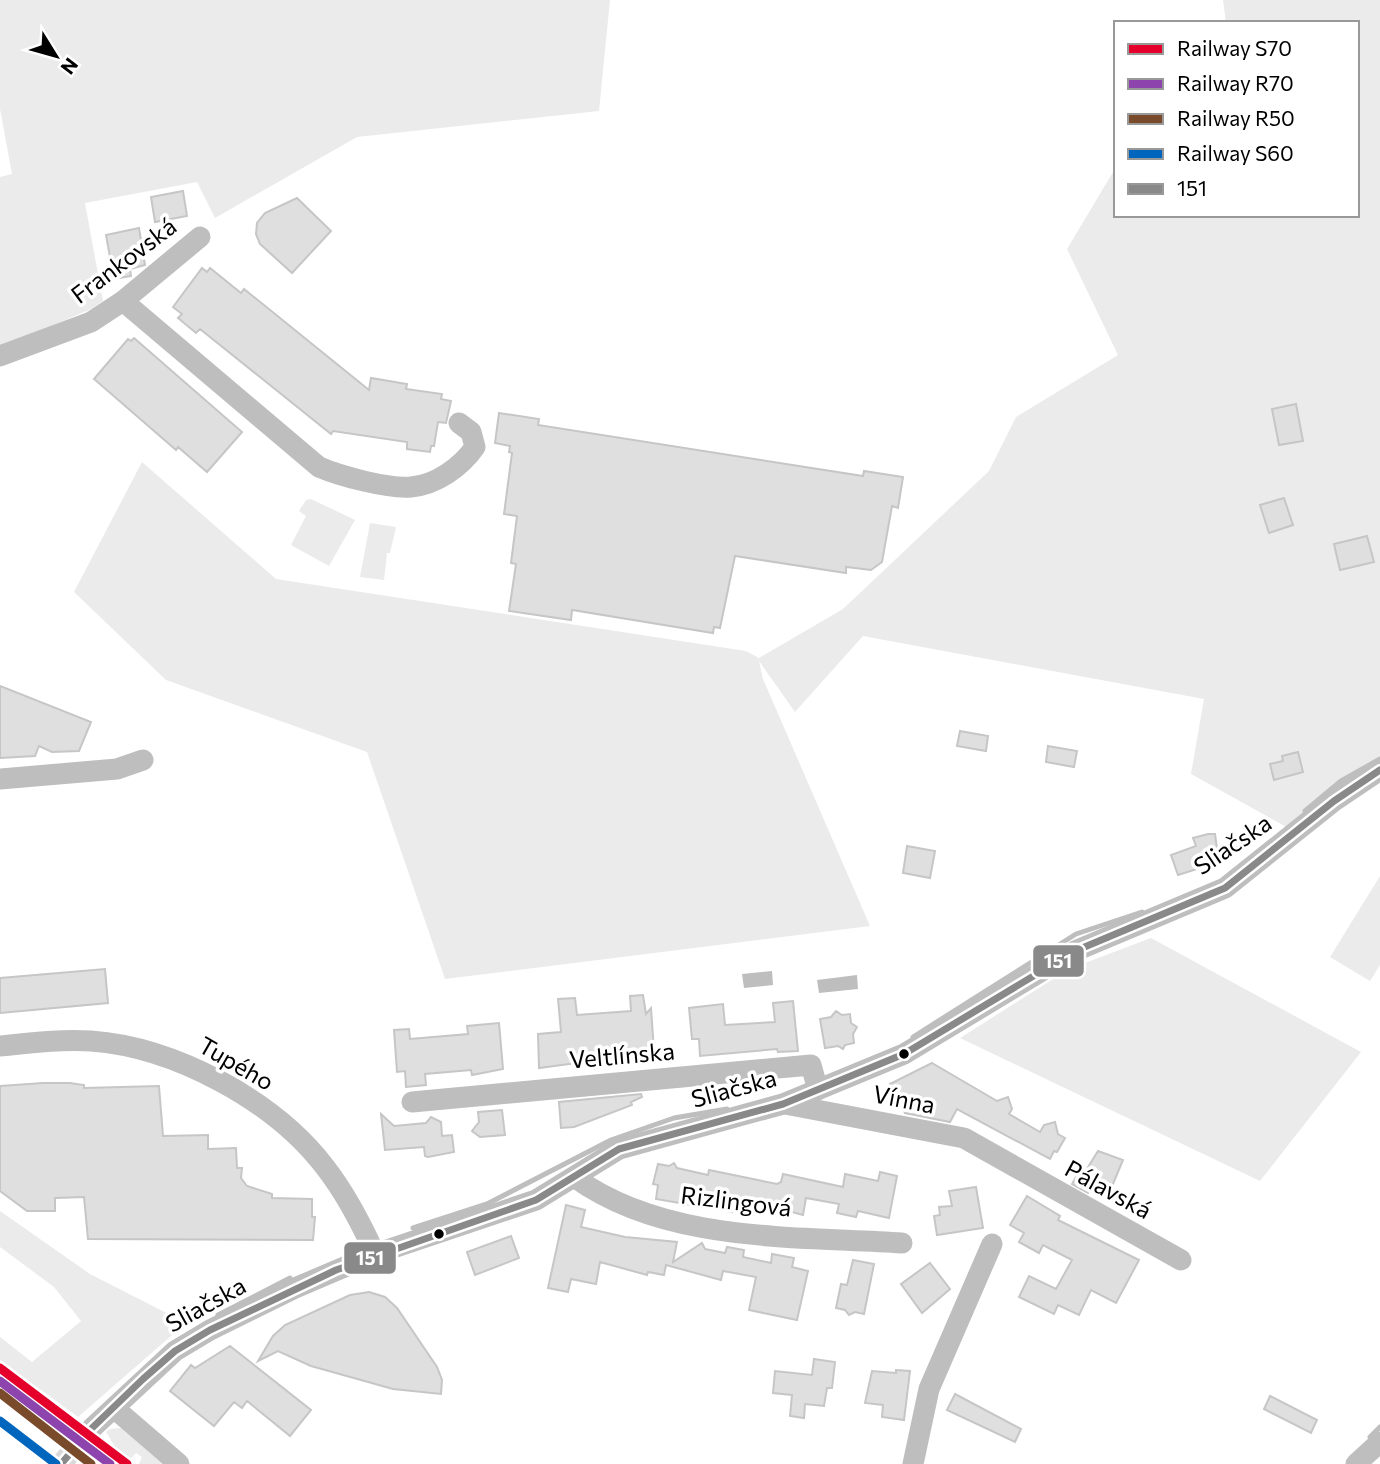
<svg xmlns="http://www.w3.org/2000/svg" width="1380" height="1464" font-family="Commissioner,sans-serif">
	<rect width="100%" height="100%" fill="#fff"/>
	<path fill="#ebebeb" d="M0 0H610L599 111 357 137 215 218 197 182 85 203 103 301 91 309 0 348V177L12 174 0 109Z
		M1223 0H1380V757L1336 784 1288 828 1191 774 1204 699 863 636 795 712 759 661 763 679 870 926 445 979 367 752 166 680 74 592 142 462 276 579 746 651 759 658 843 609 989 471 1016 417 1118 355 1067 249 1116 167V215H1357V23H1226Z
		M311 499 355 520 329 566 291 545 306 516 299 511 306 500Z
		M370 523 396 527 390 553H387L384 580 360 577Z
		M1380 876V965L1370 981 1330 957Z
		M1151 938 1361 1052 1260 1181 960 1038 1069 969Z
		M0 1211 90 1274 186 1323 78 1417 0 1360V1337L32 1362 81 1321 54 1287 0 1247Z
		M122 1428 168 1464H139L142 1457 136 1453 130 1459 117 1450 106 1432 110 1429Z"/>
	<path fill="#bebebe" d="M772 971 773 985 744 988 742 974Z
		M857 975 858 989 819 993 817 980Z"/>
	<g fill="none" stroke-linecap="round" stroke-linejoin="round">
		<path stroke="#bebebe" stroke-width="5" d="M1305 811 1341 781 1380 759
			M913 1037 1076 934 1142 912
			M413 1228 487 1204 611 1140 674 1118 727 1109
			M218 1315 290 1278
			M1370 1437 1380 1427"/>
	</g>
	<path fill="#dfdfdf" stroke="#c6c6c6" stroke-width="2" d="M183 191 187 216 155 222 151 197Z
		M297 198 331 231 292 273 260 244 256 234 257 223 265 213Z
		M139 228 145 265 130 269 131 276 114 279 106 235Z
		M202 268 207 272 210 268 241 293 244 289 369 390 371 378 407 384 406 389 442 394 441 399 451 401 446 423 438 422 434 446H431L430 452 407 449V442L333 431 331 434 200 329 196 333 178 318 182 314 173 307Z
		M134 338 242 432 207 472 178 447 176 450 94 379 128 339 131 341Z
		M1296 404 1303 441 1279 445 1272 409Z
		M499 413 539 419 538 425 863 476 864 471 903 477 898 508 892 506 882 562 871 570 846 567V573L735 556 720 628 714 627 713 633 572 610 571 620 509 611 516 564 511 563 517 516 504 514 512 453 509 452 510 446 495 443Z
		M1284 498 1293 525 1269 533 1260 505Z
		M1367 536 1374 562 1340 570 1334 544Z
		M0 686 91 722 79 751 52 752 39 746 35 756 0 758Z
		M960 731 988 736 986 751 957 746Z
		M1048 746 1077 751 1074 767 1046 762Z
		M1298 752 1303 772 1274 780 1270 764 1283 761 1282 756Z
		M1208 834H1215L1219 862 1178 875 1171 855 1196 846 1193 838Z
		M907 846 935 851 930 878 903 873Z
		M105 969 108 1003 0 1013V978Z
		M643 995 646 1014 651 1008 654 1051H649L652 1059 619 1063 621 1060 600 1062 599 1060 539 1068 538 1034 561 1032 558 999 575 998 577 1015 631 1011 630 996Z
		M793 1001 798 1051 778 1052 777 1049 700 1056 699 1039H692L689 1008 723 1004 725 1025 775 1022 773 1003Z
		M836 1011 842 1015 850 1014 851 1023 857 1027 853 1034 854 1043 845 1045 843 1049 838 1046 825 1048 820 1019 831 1017Z
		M499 1023 503 1069 472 1075 471 1070 425 1074 426 1085 406 1087 405 1071 397 1072 394 1030 409 1029 410 1039 468 1034 467 1026Z
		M932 1063 997 1101 1008 1097 1012 1109 1009 1114 1040 1132 1044 1125 1055 1122 1058 1134 1065 1138 1057 1152 1054 1151 1050 1159 957 1109 950 1122 905 1113 890 1084Z
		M43 1083H70L84 1085V1088L159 1086 163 1136 208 1135V1149L236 1148 237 1168H242L241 1178 247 1186 272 1194V1198L312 1199V1217H315L313 1240 88 1239 84 1197 55 1198V1211H27L0 1191V1086Z
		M641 1094 642 1097 631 1102 632 1105 574 1127 561 1128 559 1102Z
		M502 1110 505 1135 480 1137 472 1131 479 1122 478 1112Z
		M381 1114 394 1126 426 1123 431 1117 441 1122 442 1136 452 1135 454 1152 428 1157 425 1156 424 1147 385 1150Z
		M1098 1151 1123 1160 1110 1191 1094 1182 1088 1193 1072 1184 1080 1170 1085 1172Z
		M674 1163 677 1168 708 1175 709 1170 777 1184 781 1182 783 1174 843 1187 845 1174 878 1181 880 1172 897 1176 889 1218 858 1211 856 1217 837 1213 839 1204 806 1198 803 1215 736 1197 732 1212 656 1199 658 1185 653 1184 658 1164 669 1166Z
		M976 1187 983 1228 937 1235 934 1216 940 1215 939 1207 952 1206 949 1191Z
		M1027 1196 1060 1216 1058 1220 1139 1260 1116 1303 1091 1290 1079 1315 1058 1305 1054 1314 1019 1297 1029 1276 1056 1289 1072 1260 1043 1245 1039 1253 1019 1242 1024 1233 1010 1225Z
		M566 1205 585 1210 581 1227 625 1237 677 1242 673 1262 702 1243 705 1249 725 1253 727 1247 744 1250 743 1257 771 1263 772 1254 794 1258 792 1267 808 1271 797 1320 749 1310 756 1277 723 1271 721 1280 666 1265 664 1275 648 1272 647 1275 600 1262 596 1284 571 1279 568 1292 548 1288Z
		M511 1236 519 1258 475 1275 467 1252Z
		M853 1260 874 1264 864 1314 855 1312 849 1315 845 1310 836 1308 841 1284 847 1285Z
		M930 1263 950 1289 922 1313 901 1284Z
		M369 1292 385 1297 397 1308 437 1367 442 1380 441 1394 393 1389 311 1366 278 1351 258 1361 273 1336 285 1325 350 1295Z
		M230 1346 311 1410 290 1436 247 1401 242 1408 234 1402 214 1426 170 1391 191 1365 195 1368Z
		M814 1359 835 1362 832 1388H827L824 1406 805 1404 804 1418 790 1416 792 1395 773 1393 775 1371 812 1375Z
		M896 1370 910 1371 904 1420 882 1417 883 1405 865 1403 872 1371 896 1373Z
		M955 1394 1021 1429 1015 1442 947 1410Z
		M1270 1396 1317 1420 1311 1433 1264 1409Z"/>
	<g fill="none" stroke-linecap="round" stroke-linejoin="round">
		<path stroke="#d9d9d9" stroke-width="21" stroke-dasharray="21 10" stroke-linecap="butt" d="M61 1464 91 1429"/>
		<path stroke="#bebebe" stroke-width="21" d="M123 301 319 467C340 476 388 489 411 487 436 485 461 467 475 447L471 432 459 423
			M0 356 91 322 123 301 200 237
			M0 779 117 769 143 760
			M0 1046C30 1043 60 1039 91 1041 174 1047 274 1100 325 1167 346 1194 361 1223 375 1254
			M412 1102 811 1065 818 1090
			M785 1104 964 1138 1181 1260
			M574 1177C665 1243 794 1236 902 1243
			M114 1408 179 1464
			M91 1429 175 1351 210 1330 295 1288 375 1254 536 1200 619 1149 783 1104 904 1054 1075 951 1225 888 1334 801 1380 770
			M913 1464 929 1389 992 1244
			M1356 1464 1380 1442"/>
		<defs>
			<path id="bus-1" d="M61 1464 91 1429 143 1379 175 1351 210 1330 336 1270 536 1200 619 1149 783 1104 904 1054 1075 951 1225 888 1334 801 1380 770"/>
		</defs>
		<use href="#bus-1" stroke="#fff" stroke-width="12"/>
		<use href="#bus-1" stroke="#898989" stroke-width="7"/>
		<defs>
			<path id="rail-1" d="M0 1368 127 1464"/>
			<path id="rail-2" d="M0 1381 110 1464"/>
			<path id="rail-3" d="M0 1393 91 1464"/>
			<path id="rail-4" d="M0 1421 56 1464"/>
		</defs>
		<use href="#rail-1" stroke="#fff" stroke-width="14"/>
		<use href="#rail-2" stroke="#fff" stroke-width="14"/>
		<use href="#rail-3" stroke="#fff" stroke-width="14"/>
		<use href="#rail-4" stroke="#fff" stroke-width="14"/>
		<use href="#rail-1" stroke="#e4002b" stroke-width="9"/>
		<use href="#rail-2" stroke="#8e44ad" stroke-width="9"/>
		<use href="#rail-3" stroke="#7a4b2a" stroke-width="9"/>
		<use href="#rail-4" stroke="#0065bd" stroke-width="9"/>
	</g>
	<g fill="#000" stroke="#fff" stroke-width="2.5">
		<circle cx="904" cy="1054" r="6"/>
		<circle cx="439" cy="1234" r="6"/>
	</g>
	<g text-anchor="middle" stroke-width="7" stroke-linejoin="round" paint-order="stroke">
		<g font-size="24" fill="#000" stroke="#fff">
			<text transform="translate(124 261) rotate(-37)" y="8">Frankovská</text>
			<text transform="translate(1233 845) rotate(-34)" y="8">Sliačska</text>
			<text transform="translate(622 1056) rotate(-5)" y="8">Veltlínska</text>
			<text transform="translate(236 1064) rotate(30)" y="8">Tupého</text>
			<text transform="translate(734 1089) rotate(-15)" y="8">Sliačska</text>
			<text transform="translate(904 1100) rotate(11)" y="8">Vínna</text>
			<text transform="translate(1108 1190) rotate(29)" y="8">Pálavská</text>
			<text transform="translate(736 1202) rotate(7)" y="8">Rizlingová</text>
			<text transform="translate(206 1305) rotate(-29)" y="8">Sliačska</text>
		</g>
	</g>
	<g stroke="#fff" stroke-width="2.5">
		<rect x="1032" y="944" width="53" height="34" rx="7" fill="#898989"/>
		<rect x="343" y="1241" width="54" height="34" rx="7" fill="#898989"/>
	</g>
	<g font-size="19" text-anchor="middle" font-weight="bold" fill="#fff">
		<text x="1058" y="968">151</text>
		<text x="370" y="1265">151</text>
	</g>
	<rect x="1114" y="21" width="245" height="196" fill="#ffffff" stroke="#999999" stroke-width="2"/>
	<rect x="1128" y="44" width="35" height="10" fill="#e4002b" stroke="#999999" stroke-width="2"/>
	<text x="1177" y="56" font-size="21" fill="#000000">Railway S70</text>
	<rect x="1128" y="79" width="35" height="10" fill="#8e44ad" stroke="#999999" stroke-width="2"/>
	<text x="1177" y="91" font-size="21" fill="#000000">Railway R70</text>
	<rect x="1128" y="114" width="35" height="10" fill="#7a4b2a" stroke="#999999" stroke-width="2"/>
	<text x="1177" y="126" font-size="21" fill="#000000">Railway R50</text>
	<rect x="1128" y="149" width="35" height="10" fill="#0065bd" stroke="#999999" stroke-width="2"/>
	<text x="1177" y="161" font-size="21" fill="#000000">Railway S60</text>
	<rect x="1128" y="184" width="35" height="10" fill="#898989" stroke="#999999" stroke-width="2"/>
	<text x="1177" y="196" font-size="21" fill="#000000">151</text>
	<g transform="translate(56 56) rotate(127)" stroke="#ffffff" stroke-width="5" paint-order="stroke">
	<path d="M0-5L12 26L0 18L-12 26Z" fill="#000000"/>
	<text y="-10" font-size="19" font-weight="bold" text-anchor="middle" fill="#000000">N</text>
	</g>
</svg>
